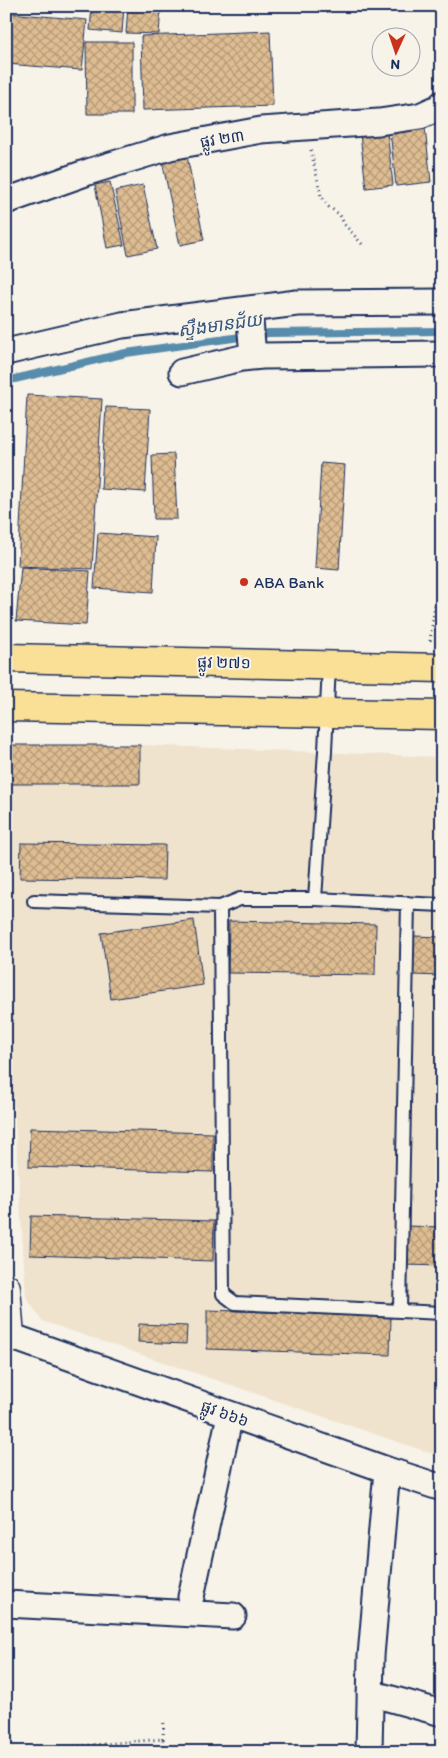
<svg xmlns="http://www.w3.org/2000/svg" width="448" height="1758" font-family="Itim,'Noto Sans Khmer',sans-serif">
	<defs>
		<pattern id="building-cross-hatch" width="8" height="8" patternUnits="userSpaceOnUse" patternTransform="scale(1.25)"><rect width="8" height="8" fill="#dfbd91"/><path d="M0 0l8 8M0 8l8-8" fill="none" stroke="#b49a7a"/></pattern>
	</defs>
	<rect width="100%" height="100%" fill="#f7f3e8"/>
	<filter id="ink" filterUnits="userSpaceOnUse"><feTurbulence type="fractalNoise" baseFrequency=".02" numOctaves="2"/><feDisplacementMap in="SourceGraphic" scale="10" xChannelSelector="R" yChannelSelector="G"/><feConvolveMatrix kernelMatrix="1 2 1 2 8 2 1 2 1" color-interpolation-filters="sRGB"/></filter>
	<g filter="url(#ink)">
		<path fill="#f0e3ce" d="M6 745H140L442 757V1457L42 1321 26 1297 6 978Z"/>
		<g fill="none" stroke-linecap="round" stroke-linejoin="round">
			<path stroke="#588cad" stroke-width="8" d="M6 381 126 353 269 333 442 331"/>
		</g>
		<path fill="url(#building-cross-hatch)" stroke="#1b2f5e" d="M92 6H124L122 33 90 30Z
			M128 6H161L159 34 126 33Z
			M9 13 87 20 82 70 6 64Z
			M270 31 273 106 143 110 141 36Z
			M86 42H132V114H87Z
			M425 128 431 182 396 186 390 131Z
			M387 131 393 185 366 188 360 134Z
			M187 156 204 240 180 245 162 161Z
			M110 182 124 245 107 248 95 185Z
			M143 185 157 249 128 255 115 191Z
			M27 395 102 399 92 569 18 566Z
			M106 407 150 409 145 492 101 489Z
			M174 454 177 519H154L152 455Z
			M321 463 345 465 339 570 315 568Z
			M98 533 156 537 153 592 94 588Z
			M21 567 90 571 86 625 16 621Z
			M6 745H140V784H6Z
			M21 843 165 845 164 880 20 878Z
			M194 920 203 985 111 999 101 933Z
			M229 921 376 924 375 975 228 973Z
			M414 936 442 937V976L413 975Z
			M30 1128 213 1133V1172L29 1167Z
			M31 1216 214 1221 213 1261 30 1255Z
			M406 1226 442 1227V1266L405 1265Z
			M207 1310 391 1316 390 1355 207 1349Z
			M139 1324 187 1326 186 1344 138 1342Z"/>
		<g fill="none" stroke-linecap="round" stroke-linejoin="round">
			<defs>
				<path id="lane" d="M315 899 325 751 329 665
					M34 901 220 907
					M442 905 315 899H240L220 907 223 1294 235 1303 442 1313
					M400 1310 408 903"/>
				<path id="street" d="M6 201 91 171 170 147 261 130 379 122 420 116 440 107 442 104
					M249 309 253 356
					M6 352 122 325 249 309 297 303 442 302
					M182 372 242 358 262 356 442 354
					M10 1336 387 1470 442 1488
					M191 1597 230 1415
					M6 1604 233 1616
					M370 1693 442 1713
					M369 1752 371 1656 387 1470"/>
				<path id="secondary" d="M6 1288 10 1336 6 1340"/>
				<path id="primary" d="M6 658 442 668
					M6 707 442 715"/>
			</defs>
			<use href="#lane" stroke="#1b2f5e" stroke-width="16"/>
			<use href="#street" stroke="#1b2f5e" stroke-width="29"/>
			<use href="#secondary" stroke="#1b2f5e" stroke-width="31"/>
			<use href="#primary" stroke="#1b2f5e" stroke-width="31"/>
			<path stroke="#1b2f5e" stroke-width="3" stroke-dasharray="1 4" stroke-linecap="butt" d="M311 150 321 196 329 207 340 215 344 224 362 244
				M430 641 442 553
				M163 1739 164 1719
				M9 1752 163 1739 164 1752"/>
			<use href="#lane" stroke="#f7f3e8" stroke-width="12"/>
			<use href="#street" stroke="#f7f3e8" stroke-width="25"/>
			<use href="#secondary" stroke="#f7f3e8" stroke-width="28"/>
			<use href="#primary" stroke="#fadf96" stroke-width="28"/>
		</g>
	</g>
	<circle fill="#c8321e" stroke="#f7f3e8" stroke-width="2" cx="244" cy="582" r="5"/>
	<g text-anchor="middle" stroke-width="4" stroke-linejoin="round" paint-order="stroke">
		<g font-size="16" fill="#1b2f5e" stroke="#f7f3e8">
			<text transform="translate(222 138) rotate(-10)" y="6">ផ្លូវ ២៣</text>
			<text transform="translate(224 662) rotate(1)" y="6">ផ្លូវ ២៧១</text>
			<text transform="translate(225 1413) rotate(20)" y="6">ផ្លូវ ៦៦៦</text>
		</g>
		<g font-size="16" fill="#1b2f5e" stroke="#f7f3e8" text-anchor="start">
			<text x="254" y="588">ABA Bank</text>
		</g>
		<g font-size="18" font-style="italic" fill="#34567f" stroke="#f7f3e8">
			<text transform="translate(220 325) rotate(-8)" y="6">ស្ទឹងមានជ័យ</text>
		</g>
	</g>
	<rect width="448" height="1758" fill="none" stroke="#f7f3e8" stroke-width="25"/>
	<rect x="12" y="12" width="423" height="1733" fill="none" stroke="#1b2f5e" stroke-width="2" filter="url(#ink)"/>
	<g transform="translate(396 52) rotate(183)"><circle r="24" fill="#f7f3e8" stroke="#9fa5b1"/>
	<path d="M0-4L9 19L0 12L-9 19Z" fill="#c8321e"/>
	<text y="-8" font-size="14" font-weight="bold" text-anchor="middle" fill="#1b2f5e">N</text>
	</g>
</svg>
